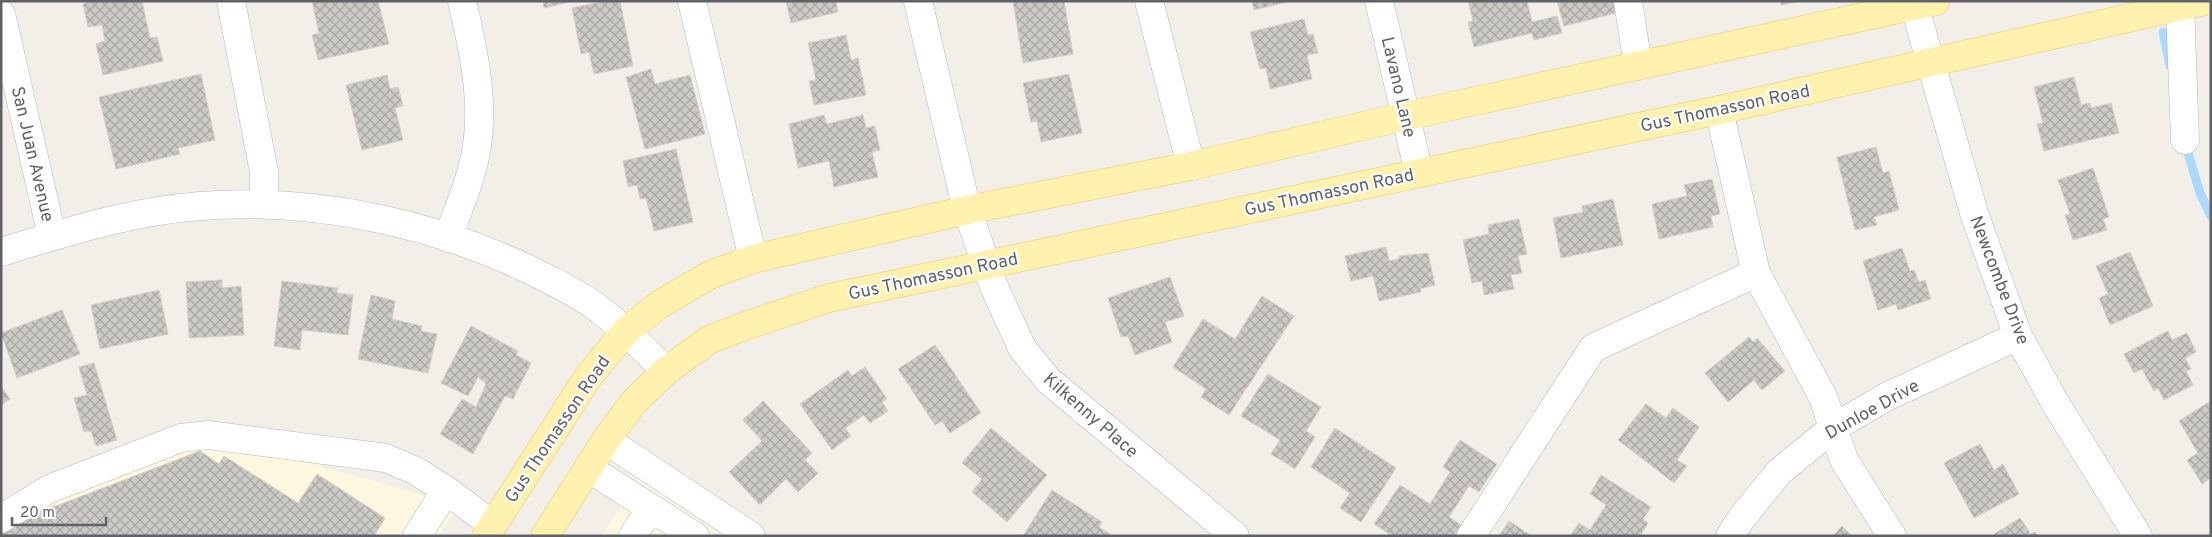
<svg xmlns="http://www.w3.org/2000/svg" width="2212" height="537" font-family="Overpass,sans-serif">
	<defs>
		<pattern id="building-cross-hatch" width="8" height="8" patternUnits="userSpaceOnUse" patternTransform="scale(1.25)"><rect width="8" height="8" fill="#cccac5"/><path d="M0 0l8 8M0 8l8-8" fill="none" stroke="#a9a8a4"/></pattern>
	</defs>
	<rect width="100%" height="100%" fill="#f1efe8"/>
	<path fill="#fef7e0" d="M186 428 458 505 439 536H1V519Z
		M645 467 749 536H602Z"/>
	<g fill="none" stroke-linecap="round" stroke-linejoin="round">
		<path stroke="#aadaff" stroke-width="9" d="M2163 32 2170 66
			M2185 143 2200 193 2211 216"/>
	</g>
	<path fill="url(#building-cross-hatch)" stroke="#d6d1c6" d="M93 1H142L150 38 157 37 163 61 103 75 96 44 105 41 102 25 88 27 83 4Z
		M312 1H378L389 44 318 60 312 35 319 33Z
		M543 1H574L544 8Z
		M606 1H620L633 66 594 74 589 52 581 54 572 8Z
		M786 1H836L838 12 791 23Z
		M1013 1H1064L1073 54 1023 63Z
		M1252 1H1291L1254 10Z
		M1468 1H1527L1532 22 1557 16 1562 33 1534 40 1532 33 1474 47 1468 22 1473 21Z
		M1557 1H1613L1616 13 1564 26Z
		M1780 1H1801L1781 5Z
		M1304 19 1308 35 1313 34 1318 53 1307 55 1312 79 1270 89 1266 68 1260 69 1250 32Z
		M846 35 851 60 858 58 866 95 814 105 809 81 816 80 808 43Z
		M651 69 655 84 690 75 705 134 645 149 626 77Z
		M201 74 215 140 178 148 180 154 116 169 99 97Z
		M1069 74 1082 133 1041 142 1037 121 1031 122 1023 83Z
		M387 75 390 89 398 87 403 106 395 108 403 140 362 150 346 85Z
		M2074 77 2081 105 2090 103 2091 108 2111 103 2119 133 2044 151 2037 124 2043 123 2034 87Z
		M824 115 827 124 863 115 866 128 875 126 880 150 872 152 878 177 834 187 829 161 798 168 789 124Z
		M1876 147 1883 173 1889 171 1899 210 1874 217 1877 225 1855 230 1837 157Z
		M676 149 693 222 654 231 646 198 640 199 637 185 628 187 623 161Z
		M2093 168 2109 217 2103 219 2107 230 2073 240 2065 215 2070 214 2058 180Z
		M1712 179 1720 214 1711 216 1713 227 1659 239 1652 204 1687 196 1684 185Z
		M1613 199 1623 245 1561 258 1553 218 1583 212 1582 206Z
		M1519 219 1527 254 1518 256 1522 273 1511 275 1514 289 1484 295 1482 281 1472 283 1463 240 1489 234 1488 225Z
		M1386 247 1389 261 1399 259V256L1428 253 1435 285 1420 289 1421 292 1379 301 1373 276 1351 281 1345 256Z
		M1902 248 1910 271 1914 270 1919 282 1925 280 1931 299 1898 310 1896 304 1878 310 1863 261Z
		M2130 252 2153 306 2110 325 2099 298 2108 294 2096 266Z
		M1170 277 1184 316 1165 322 1172 342 1135 355 1128 336 1121 337 1108 298Z
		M222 280V288L241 286 244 335 189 338 186 282Z
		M282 281 338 288 337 293 353 295 348 335 302 330 300 350 274 346Z
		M159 290 168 334 100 349 91 305Z
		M371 295 395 301 392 319 422 326 421 331 437 334 428 373 358 359Z
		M1262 296 1294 316 1229 415 1201 397 1206 389 1173 367 1203 319 1235 339Z
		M62 310 80 354 17 378 1 333Z
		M471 326 518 351 516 355 531 363 513 399 505 396 473 454 440 434 462 399 476 407 486 384 478 377 468 396 441 383Z
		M2168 331 2172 340 2187 333 2196 352 2185 358 2191 369 2186 371 2193 385 2164 400 2158 388 2154 391 2142 369 2134 373 2124 354Z
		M1749 337 1753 342 1757 338 1785 371 1762 390 1754 380 1728 402 1705 373Z
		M935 345 981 413 950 433 942 421 935 425 898 369Z
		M94 363 117 440 96 446 91 431 84 432 74 398 87 395 79 367Z
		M865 367 887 399 882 402 888 411 870 423 864 415 845 428 851 436 832 450 800 404 848 370 852 376Z
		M1268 374 1321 407 1306 431 1315 437 1295 469 1271 454 1280 440 1241 416Z
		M1 386 10 399 1 405Z
		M763 401 812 453 805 460 818 473 798 492 786 479 760 505 729 472 762 441 743 420Z
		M2209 402 2211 405V478L2202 484 2187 460 2198 453 2179 421Z
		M1646 404 1666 418 1673 408 1699 427 1677 460 1687 466 1674 483 1618 440Z
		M991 428 1047 475 1007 522 972 492 982 479 962 463Z
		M1335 428 1396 468 1361 522 1340 508 1350 493 1311 467Z
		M1460 440 1497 464 1479 492 1469 486 1449 517 1461 525 1454 536H1392L1374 524 1400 485 1430 504 1450 472 1443 467Z
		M1980 444 1994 470 2003 464 2019 494 1974 518 1944 463Z
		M200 451 219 464 224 456 298 503 317 474 385 518 374 536H1V527Z
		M1601 475 1651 507 1643 519 1648 523 1640 536H1570L1579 523 1590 530 1606 505 1590 494Z
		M1052 490 1102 522 1099 527 1110 534 1109 536H1023Z
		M2020 518 2031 534 2035 532 2038 536H1995L1994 534Z
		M1509 521 1532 536H1499Z
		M1842 526 1852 536H1833Z"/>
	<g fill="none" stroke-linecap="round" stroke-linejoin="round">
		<defs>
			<path id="minor" d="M231 1 264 172V204
				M692 1 753 259
				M918 1 967 210 995 289 1022 348 1048 380 1235 536
				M1149 1 1191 166
				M1379 1 1419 173
				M1628 1 1638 66
				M1913 1 1974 213 2018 336 2057 406 2138 536
				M2180 7 2185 140
				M1 14 52 236
				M1719 110 1756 273 1823 397 1844 460 1892 536
				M448 238C458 210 473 175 477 146 484 98 473 48 462 1
				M1 252C66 232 132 211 200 206 316 197 441 224 544 277 563 287 583 296 600 310 624 328 645 350 666 371
				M606 440 751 536
				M588 468 695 536
				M1 519 49 489 181 438 208 435 386 458 416 471 446 490 493 525
				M417 536 446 490
				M633 536 650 508
				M1471 536 1593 348 1756 273
				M1730 536 1741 519 1779 472 1833 428 1886 397 2018 336"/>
			<path id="major" d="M486 536 588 377 626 331 660 304 710 275 753 259 967 210 1191 166 1406 116 1936 1
				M545 536 606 440 633 403 666 371 709 340 742 327 829 298 1719 110 2204 1"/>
		</defs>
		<use href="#minor" stroke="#b5b8bc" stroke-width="29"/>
		<use href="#major" stroke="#f2c960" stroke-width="29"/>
		<use href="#minor" stroke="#fff" stroke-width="28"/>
		<use href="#major" stroke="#fff2af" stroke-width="28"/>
	</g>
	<g text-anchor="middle" stroke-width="4" stroke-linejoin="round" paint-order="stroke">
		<g font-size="18" fill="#5f6368" stroke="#fff">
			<text transform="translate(1399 87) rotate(77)" y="6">Lavano Lane</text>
			<text transform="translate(1725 108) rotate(-12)" y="6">Gus Thomasson Road</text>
			<text transform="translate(33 154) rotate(77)" y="6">San Juan Avenue</text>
			<text transform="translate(1329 192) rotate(-12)" y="6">Gus Thomasson Road</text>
			<text transform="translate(933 276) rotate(-12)" y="6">Gus Thomasson Road</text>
			<text transform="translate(2000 280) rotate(69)" y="6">Newcombe Drive</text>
			<text transform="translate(1872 409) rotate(-29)" y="6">Dunloe Drive</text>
			<text transform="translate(1091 415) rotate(41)" y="6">Kilkenny Place</text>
			<text transform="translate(557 429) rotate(-56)" y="6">Gus Thomasson Road</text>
		</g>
	</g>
	<rect width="2212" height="537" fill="none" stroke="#5f6368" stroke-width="5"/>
	<path d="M12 517v8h94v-8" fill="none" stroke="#5f6368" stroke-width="2.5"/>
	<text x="20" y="517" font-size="15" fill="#5f6368" stroke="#ffffff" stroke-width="4" paint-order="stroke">20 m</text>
</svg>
